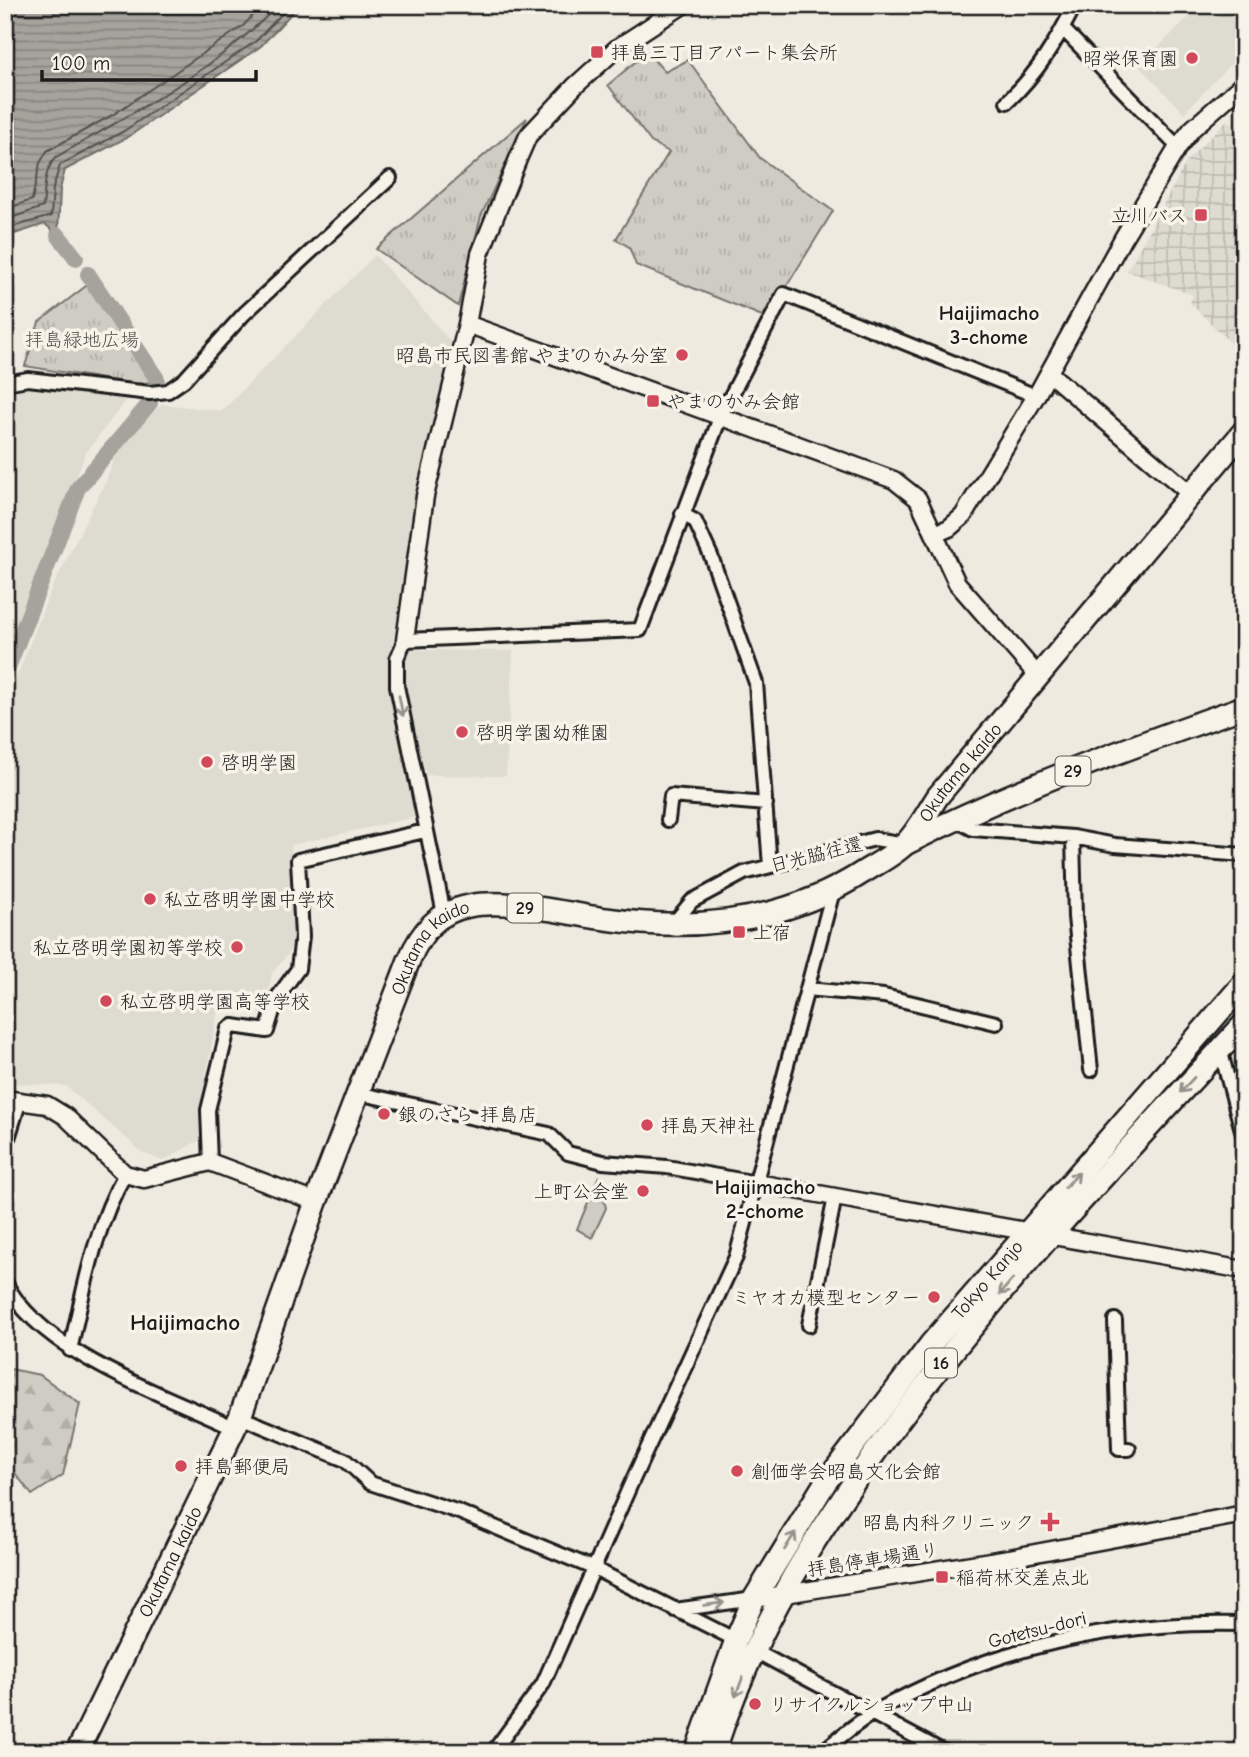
<svg xmlns="http://www.w3.org/2000/svg" width="1249" height="1757" font-family="'Comic Neue','Klee One',sans-serif">
	<defs>
		<pattern id="industrial-grid" width="8" height="8" patternUnits="userSpaceOnUse" patternTransform="scale(1.75)"><rect width="8" height="8" fill="#dedbd1"/><path d="M0 4h8M4 0v8" fill="none" stroke="#bebbb3"/></pattern>
		<pattern id="forest-firs" width="22" height="20" patternUnits="userSpaceOnUse" patternTransform="scale(1.75)"><rect width="22" height="20" fill="#cfccc3"/><path d="M5 1l3.5 6h-7zM16 11l3.5 6h-7z" fill="#b1afa7"/></pattern>
		<pattern id="park-tufts" width="24" height="20" patternUnits="userSpaceOnUse" patternTransform="scale(1.75)"><rect width="24" height="20" fill="#cfccc3"/><path d="M3 7l-1-3M5 7V3M7 7l1-3M15 17l-1-3M17 17v-4M19 17l1-3" fill="none" stroke="#b1afa7"/></pattern>
		<pattern id="water-rules" width="6" height="5" patternUnits="userSpaceOnUse" patternTransform="scale(1.75)"><rect width="6" height="5" fill="#a6a39d"/><path d="M0 2.5h6" fill="none" stroke="#86847f"/></pattern>
	</defs>
	<rect width="100%" height="100%" fill="#eeeae0"/>
	<filter id="ink" filterUnits="userSpaceOnUse"><feTurbulence type="fractalNoise" baseFrequency=".0143" numOctaves="2"/><feDisplacementMap in="SourceGraphic" scale="14" xChannelSelector="R" yChannelSelector="G"/><feConvolveMatrix kernelMatrix="1 2 1 2 8 2 1 2 1" color-interpolation-filters="sRGB"/></filter>
	<g filter="url(#ink)">
		<path fill="#dedbd1" d="M1201 5 1244 7V50L1184 113 1139 66Z
			M375 255 451 342 392 645 415 817 291 845 297 932 288 954 272 973 264 1011 219 1005 201 1102 203 1138 163 1161 143 1153 66 1086 5 1083V707L50 592 106 481 118 449 162 404 222 411Z
			M26 387 127 399 85 454 5 659V394Z
			M412 650 513 651 506 776 426 775 403 689 405 656Z"/>
		<path fill="url(#industrial-grid)" d="M1227 120 1244 130V356L1190 303 1193 295 1127 271 1188 159Z"/>
		<path fill="url(#forest-firs)" stroke="#767470" stroke-width="2" d="M5 1368 40 1375 80 1404 63 1475 32 1495 12 1469 5 1467Z"/>
		<path fill="url(#park-tufts)" stroke="#767470" stroke-width="2" d="M647 52 665 72 688 60 760 158 833 211 767 318 636 265 629 247 616 239 669 152 651 142 608 85Z
			M527 118 481 216 458 306 376 249Z
			M90 283 153 382 134 384 25 366 39 322Z
			M598 1178 606 1208 592 1238 577 1229Z"/>
		<path fill="url(#water-rules)" stroke="#6f6d69" stroke-width="2" d="M5 5H299L261 46 128 137 65 170 60 189 58 235 45 224 5 237Z"/>
		<g fill="none" stroke-linecap="round" stroke-linejoin="round">
			<path stroke="#535250" stroke-width="2" d="M5 209 32 200 40 163 47 151 114 114 243 26 263 5
				M5 220 43 207C45 191 43 171 56 157 133 113 216 70 278 5
				M5 229 51 216 53 188 60 165 124 131 256 41 290 5"/>
			<path stroke="#a6a39d" stroke-width="16" d="M58 235 76 258
				M88 274 157 379
				M5 675 78 488 150 403"/>
			<defs>
				<path id="minor" d="M1064 30 1178 147
					M1007 102C1038 73 1056 42 1075 5
					M5 383 28 379 150 393 168 391 184 380 244 314 390 178
					M682 514 695 521 711 556 756 683 770 866
					M954 819 973 829 1073 837 1115 845 1244 855
					M668 820 671 796 766 804
					M1073 837 1075 917 1091 1070
					M444 914 397 686V658L405 640 640 630 721 415 784 294 1036 396
					M673 924 692 901 744 873 875 839 905 844
					M807 989 884 996 996 1023
					M1220 1049 1244 1138
					M357 1093 549 1134 568 1153 603 1162 667 1167 757 1183
					M5 1148 20 1100
					M210 1162 208 1110 228 1029 233 1026 267 1031 277 998 298 969 302 936 298 860 425 831
					M5 1282C41 1354 164 1394 235 1428
					M1115 1320 1119 1449H1129
					M809 1325 835 1197
					M70 1350C84 1290 94 1228 125 1174
					M240 1417 345 1460 370 1483 459 1512 593 1568 736 1640
					M675 1610 754 1599
					M753 1650 944 1752
					M493 1752 543 1684 630 1486 736 1257 833 891
					M822 1752C838 1739 855 1724 873 1713 988 1648 1112 1620 1244 1624"/>
				<path id="tertiary" d="M467 324 894 480 918 499 957 583 1038 676
					M1049 373 1192 495
					M935 534 949 528 963 516 1036 396 1123 238 1178 147 1192 129 1244 83
					M405 640 425 496 467 324 480 254 518 159 528 136 575 86 617 48 683 5
					M5 1099 47 1105 65 1116 125 1174 144 1179 210 1162 316 1202
					M757 1183 1244 1270
					M754 1599 1009 1558 1244 1514"/>
				<g id="primary">
					<path d="M907 843C1015 789 1130 747 1244 707"/>
					<path id="s1" d="M77 1752 240 1417 316 1202 409 960C421 932 437 912 469 906 508 898 566 914 606 919 697 932 787 922 865 871 878 863 894 855 905 844 918 831 928 811 938 796L1244 431"/>
				</g>
				<g id="trunk">
					<path id="s2" d="M696 1752 736 1640 754 1599 825 1483 930 1345 1244 983"/>
					<path d="M714 1752C755 1626 818 1529 896 1424 1002 1282 1124 1154 1244 1024"/>
				</g>
			</defs>
			<use href="#minor" stroke="#1c1c1c" stroke-width="18"/>
			<use href="#tertiary" stroke="#1c1c1c" stroke-width="21"/>
			<use href="#primary" stroke="#1c1c1c" stroke-width="26"/>
			<use href="#trunk" stroke="#1c1c1c" stroke-width="26"/>
			<use href="#minor" stroke="#f7f3e8" stroke-width="12"/>
			<use href="#tertiary" stroke="#f7f3e8" stroke-width="16"/>
			<use href="#primary" stroke="#f7f3e8" stroke-width="21"/>
			<use href="#trunk" stroke="#f7f3e8" stroke-width="21"/>
		</g>
		<defs><path id="oneway-shaft" d="M-6 0H5M1.5-3L5.5 0L1.5 3" fill="none" stroke-width="1.6" stroke-linecap="round" stroke-linejoin="round" transform="scale(1.75)"/></defs>
		<g stroke="#94928c">
			<use href="#oneway-shaft" transform="translate(401 706) rotate(79)"/>
			<use href="#oneway-shaft" transform="translate(1187 1085) rotate(133)"/>
			<use href="#oneway-shaft" transform="translate(1072 1180) rotate(-46)"/>
			<use href="#oneway-shaft" transform="translate(1006 1287) rotate(130)"/>
			<use href="#oneway-shaft" transform="translate(790 1541) rotate(-58)"/>
			<use href="#oneway-shaft" transform="translate(714 1604) rotate(-8)"/>
			<use href="#oneway-shaft" transform="translate(739 1687) rotate(111)"/>
		</g>
	</g>
	<g fill="#d1495b" stroke="#f7f3e8" stroke-width="2.5">
		<rect x="590" y="45" width="14" height="14" rx="3.5"/>
		<circle cx="1192" cy="58" r="7"/>
		<rect x="1194" y="208" width="14" height="14" rx="3.5"/>
		<circle cx="682" cy="355" r="7"/>
		<rect x="646" y="394" width="14" height="14" rx="3.5"/>
		<circle cx="462" cy="732" r="7"/>
		<circle cx="207" cy="762" r="7"/>
		<circle cx="150" cy="899" r="7"/>
		<rect x="732" y="925" width="14" height="14" rx="3.5"/>
		<circle cx="237" cy="947" r="7"/>
		<circle cx="106" cy="1001" r="7"/>
		<circle cx="384" cy="1114" r="7"/>
		<circle cx="647" cy="1125" r="7"/>
		<circle cx="643" cy="1191" r="7"/>
		<circle cx="934" cy="1297" r="7"/>
		<circle cx="181" cy="1466" r="7"/>
		<circle cx="737" cy="1471" r="7"/>
		<path d="M1046.5 1511.5h7v7h7v7h-7v7h-7v-7h-7v-7h7z"/>
		<rect x="935" y="1570" width="14" height="14" rx="3.5"/>
		<circle cx="755" cy="1704" r="7"/>
	</g>
	<g text-anchor="middle" stroke-width="7" stroke-linejoin="round" paint-order="stroke">
		<g fill="#f7f3e8" stroke="#5e5c59" stroke-width="2">
			<rect x="1055.5" y="756.5" width="35" height="29" rx="5"/>
			<rect x="507.5" y="893.5" width="35" height="29" rx="5"/>
			<rect x="925" y="1348.5" width="32" height="29" rx="5"/>
		</g>
		<g font-size="18" font-weight="bold" fill="#1c1c1c">
			<text x="1073" y="777">29</text>
			<text x="525" y="914">29</text>
			<text x="941" y="1369">16</text>
		</g>
		<g font-size="19" fill="#1c1c1c" stroke="#f7f3e8" text-anchor="start">
			<text x="611" y="59">拝島三丁目アパート集会所</text>
			<text x="1178" y="65" text-anchor="end">昭栄保育園</text>
			<text x="1187" y="222" text-anchor="end">立川バス</text>
			<text x="668" y="362" text-anchor="end">昭島市民図書館 やまのかみ分室</text>
			<text x="667" y="408">やまのかみ会館</text>
			<text x="476" y="739">啓明学園幼稚園</text>
			<text x="221" y="769">啓明学園</text>
			<text x="164" y="906">私立啓明学園中学校</text>
			<text x="753" y="939">上宿</text>
			<text x="223" y="954" text-anchor="end">私立啓明学園初等学校</text>
			<text x="120" y="1008">私立啓明学園高等学校</text>
			<text x="398" y="1121">銀のさら 拝島店</text>
			<text x="661" y="1132">拝島天神社</text>
			<text x="629" y="1198" text-anchor="end">上町公会堂</text>
			<text x="920" y="1304" text-anchor="end">ミヤオカ模型センター</text>
			<text x="195" y="1473">拝島郵便局</text>
			<text x="751" y="1478">創価学会昭島文化会館</text>
			<text x="1034" y="1529" text-anchor="end">昭島内科クリニック</text>
			<text x="956" y="1584">稲荷林交差点北</text>
			<text x="769" y="1711">リサイクルショップ中山</text>
		</g>
		<g font-size="19" fill="#52514e" stroke="#f7f3e8">
			<text x="82" y="346">拝島緑地広場</text>
		</g>
		<g font-size="19" fill="#1c1c1c" stroke="#f7f3e8">
			<text dy="7" stroke="none"><textPath href="#s1" startOffset="1491">Okutama kaido</textPath></text>
			<text transform="translate(816 854) rotate(-14)" y="7">日光脇往還</text>
			<text dy="7" stroke="none"><textPath href="#s1" startOffset="884">Okutama kaido</textPath></text>
			<text dy="7" stroke="none"><textPath href="#s2" startOffset="560">Tokyo Kanjo</textPath></text>
			<text transform="translate(873 1559) rotate(-9)" y="7">拝島停車場通り</text>
			<text dy="7" stroke="none"><textPath href="#s1" startOffset="212">Okutama kaido</textPath></text>
			<text transform="translate(1037 1629) rotate(-14)" y="7">Gotetsu-dori</text>
		</g>
		<g font-size="21" font-weight="bold" fill="#1c1c1c" stroke="#f7f3e8">
			<text x="989" y="320">Haijimacho<tspan x="989" dy="24">3-chome</tspan></text>
			<text x="765" y="1194">Haijimacho<tspan x="765" dy="24">2-chome</tspan></text>
		</g>
		<g font-size="23" font-weight="bold" fill="#1c1c1c" stroke="#f7f3e8">
			<text x="185" y="1330">Haijimacho</text>
		</g>
	</g>
	<rect width="1249" height="1757" fill="none" stroke="#f7f3e8" stroke-width="28"/>
	<rect x="14" y="14" width="1221" height="1729" fill="none" stroke="#1c1c1c" stroke-width="2.5" filter="url(#ink)"/>
	<path d="M42 70v10h214v-10" fill="none" stroke="#1c1c1c" stroke-width="3.5"/>
	<text x="52" y="70" font-size="21" fill="#1c1c1c" stroke="#f7f3e8" stroke-width="5" paint-order="stroke">100 m</text>
</svg>
